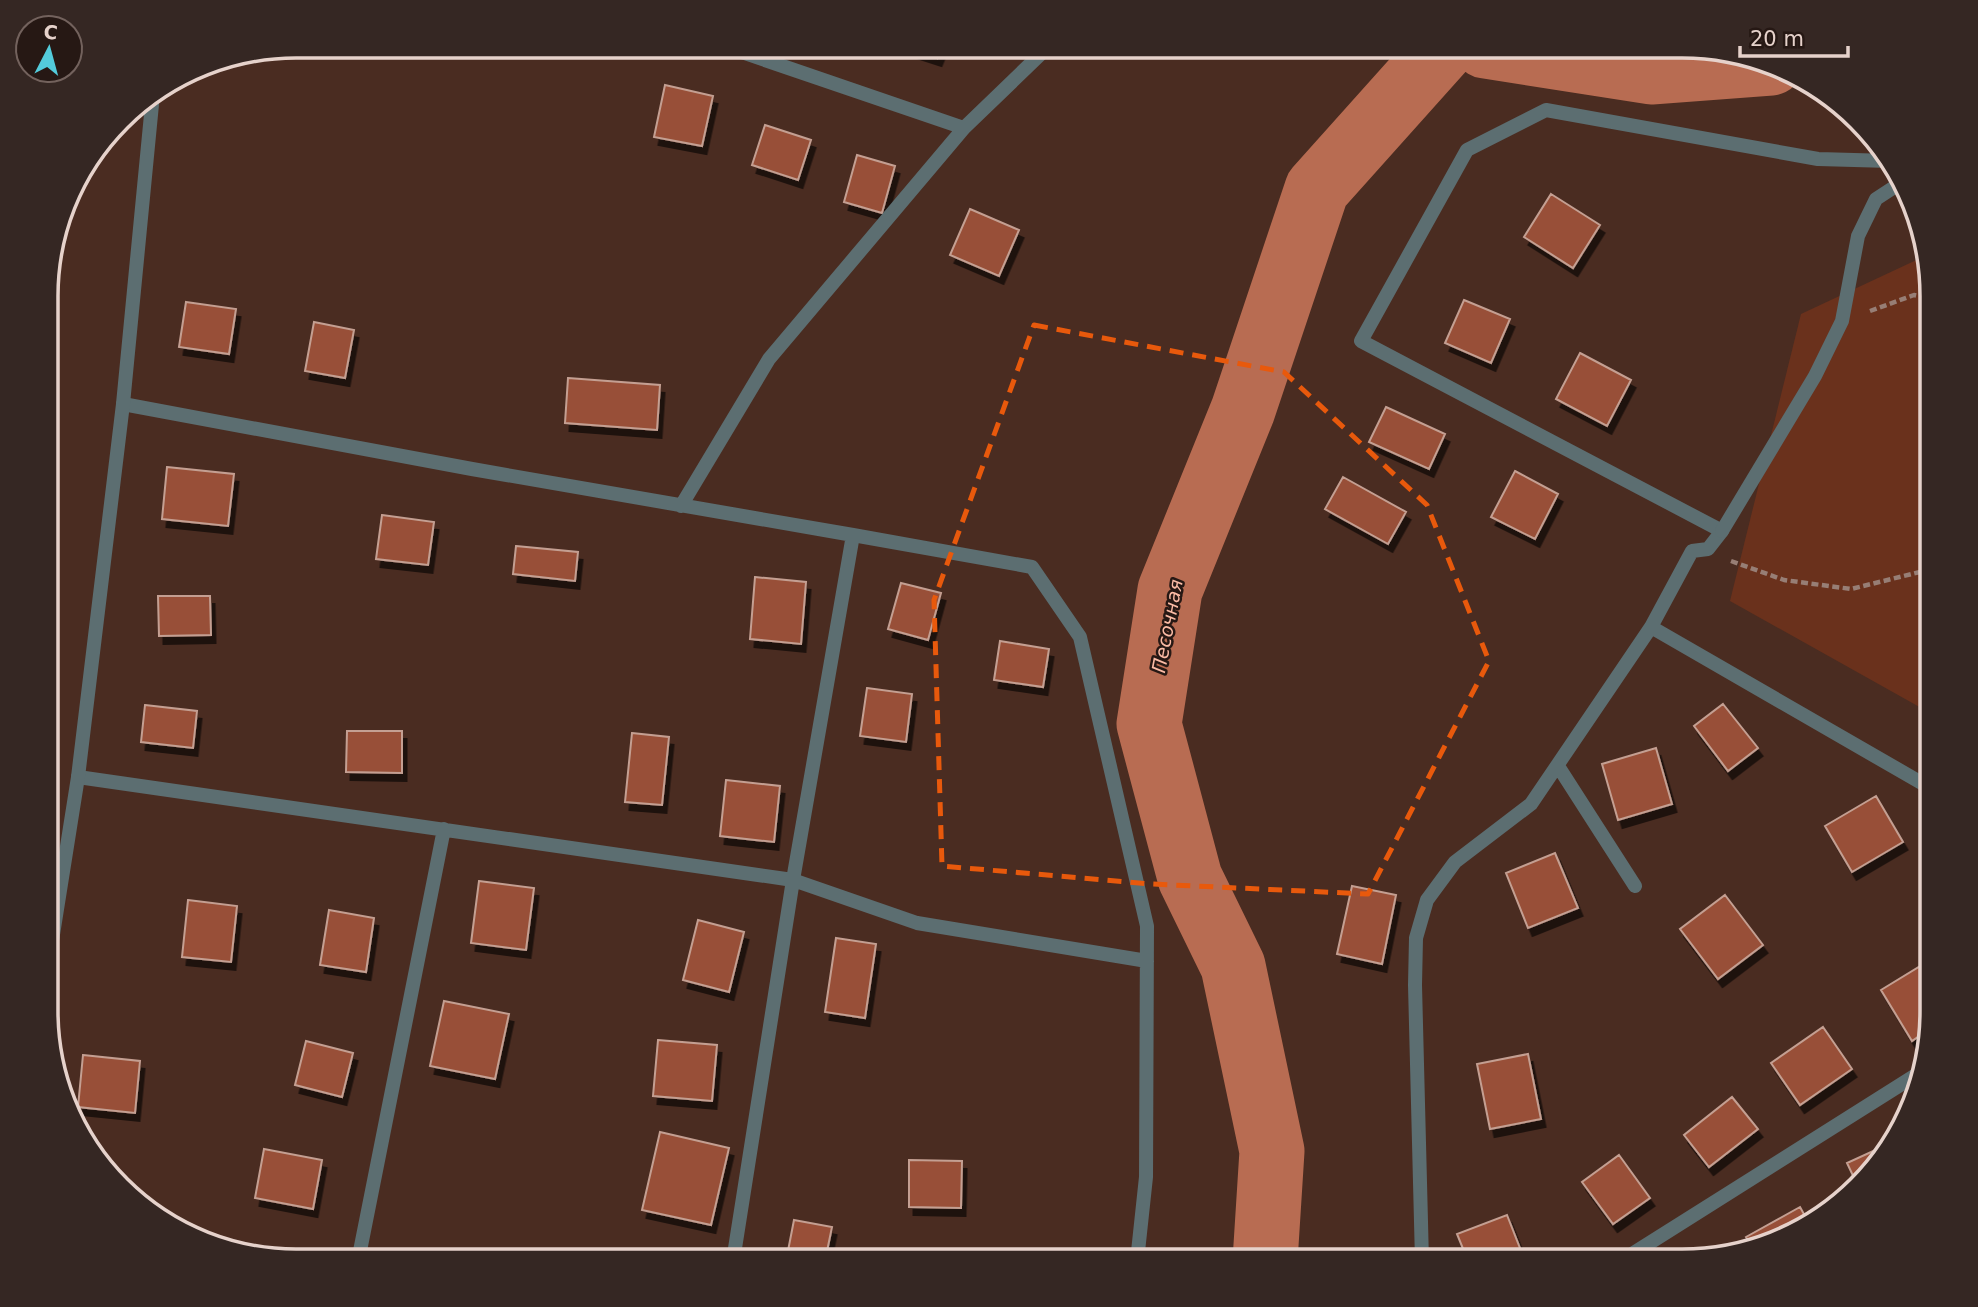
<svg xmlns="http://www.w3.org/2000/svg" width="1978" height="1307" font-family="'DejaVu Sans',sans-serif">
	<defs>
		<filter id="shadow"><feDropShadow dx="4.5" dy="8" stdDeviation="0" flood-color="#0009"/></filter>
	</defs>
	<rect width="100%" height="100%" fill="#4a2c21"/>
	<path fill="#6a311c" d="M1925 256 1932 280V714L1730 601 1801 314Z"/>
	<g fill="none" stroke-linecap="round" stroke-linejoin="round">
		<path stroke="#b86c52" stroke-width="65" d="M1485 46 1651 72 1771 63
			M1265 1261 1272 1151 1233 966 1190 878 1149 724 1170 590 1243 410 1317 189 1445 46"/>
	</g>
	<path fill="#985037" stroke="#c49f92" stroke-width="2" filter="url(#shadow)" d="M900 46H942L937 58Z
		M665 85 713 96 702 146 654 137Z
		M765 125 811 140 798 180 752 165Z
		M857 155 895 166 882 213 844 202Z
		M1551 194 1600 225 1573 268 1524 237Z
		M970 209 1019 230 999 276 950 255Z
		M1464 300 1510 319 1491 363 1445 343Z
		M186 302 236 309 229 354 179 347Z
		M314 322 354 330 345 378 305 371Z
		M1580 353 1631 380 1607 426 1556 399Z
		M568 378 660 385 657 430 565 423Z
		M1386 407 1445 434 1429 469 1369 442Z
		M167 467 234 474 228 526 162 519Z
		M1515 471 1558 494 1535 539 1491 517Z
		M1343 477 1406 512 1388 544 1325 509Z
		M382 515 434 522 428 565 376 559Z
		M48 534 53 571 48 572Z
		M516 546 578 552 575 581 513 574Z
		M755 577 806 582 801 644 750 639Z
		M901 583 941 593 928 640 888 629Z
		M158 596H210L211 635 159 636Z
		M1000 641 1049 649 1043 687 994 680Z
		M867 688 912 694 906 742 860 736Z
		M1723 704 1758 748 1728 771 1694 726Z
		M145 705 197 711 193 748 141 742Z
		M347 731H402V773L346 772Z
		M632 733 669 737 662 805 625 802Z
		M1656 748 1672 804 1618 820 1602 764Z
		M726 780 780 786 774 842 720 836Z
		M1876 796 1903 842 1852 872 1825 826Z
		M1555 853 1578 908 1528 928 1506 873Z
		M479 881 534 888 526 950 471 943Z
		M1352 886 1396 895 1382 964 1337 954Z
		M1725 895 1763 945 1718 979 1680 929Z
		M188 900 237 906 231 962 182 957Z
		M329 910 374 918 366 972 320 965Z
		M698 920 744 932 729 992 683 980Z
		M836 938 876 944 865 1018 825 1012Z
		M1927 962 1932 971V1027L1912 1041 1881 990Z
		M444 1001 509 1014 495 1079 430 1066Z
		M1823 1027 1852 1069 1800 1105 1771 1063Z
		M658 1040 717 1045 712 1101 653 1096Z
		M306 1041 353 1053 342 1097 295 1085Z
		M1528 1054 1541 1119 1490 1129 1477 1064Z
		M83 1055 140 1061 135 1113 78 1107Z
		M1732 1097 1758 1129 1709 1167 1684 1135Z
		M660 1132 729 1148 711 1225 642 1210Z
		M1893 1142 1890 1150 1856 1182 1847 1163Z
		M264 1149 322 1160 313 1209 255 1198Z
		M1619 1155 1650 1198 1613 1224 1582 1182Z
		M909 1160 962 1161 961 1208 909 1207Z
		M1800 1207 1810 1225 1807 1228 1751 1245 1746 1237Z
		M1507 1215 1525 1261H1468L1457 1234Z
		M794 1220 832 1227 825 1261H786Z
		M975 1254 1012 1261H973Z"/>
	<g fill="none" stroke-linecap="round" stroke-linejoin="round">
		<path stroke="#977e75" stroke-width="4.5" stroke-dasharray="7 3.5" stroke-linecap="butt" d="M1870 311 1914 295 1932 299
			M1731 561 1784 580 1851 589 1932 569"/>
		<path stroke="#5c6e71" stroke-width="14" d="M964 128 1049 46
			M123 404 472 469 853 535 793 880 733 1261
			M681 506 769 359 964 128 724 46
			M853 535 1032 567 1080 637 1147 926 1146 1177 1137 1261
			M1651 627 1932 789
			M1558 766 1635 886
			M78 777 793 880 917 923 1147 961
			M358 1261 444 829
			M1422 1261 1415 985 1416 938 1427 900 1455 862 1531 804 1651 627 1692 551 1708 549 1722 531 1361 341 1467 150 1546 110 1818 159 1890 161
			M1621 1261 1916 1075"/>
		<path stroke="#5c6e71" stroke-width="14" d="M1722 531 1815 376 1842 321 1858 236 1876 199 1902 182
			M48 966 78 777 123 404 153 94"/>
	</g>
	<path fill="none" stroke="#e8590c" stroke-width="5" stroke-dasharray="14 9" stroke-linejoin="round" d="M1034 325 1284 372 1427 505 1489 661 1368 894 1151 884 942 866 934 600Z"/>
	<g text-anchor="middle" stroke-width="5" stroke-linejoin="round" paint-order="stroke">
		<g font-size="19" font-style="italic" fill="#fbbba5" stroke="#261814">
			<text transform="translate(1167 626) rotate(-79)" y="7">Песочная</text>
		</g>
	</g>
	<path d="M0 0H1978V1307H0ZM296 58H1682A238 238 0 0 1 1920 296V1011A238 238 0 0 1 1682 1249H296A238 238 0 0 1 58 1011V296A238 238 0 0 1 296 58Z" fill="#352723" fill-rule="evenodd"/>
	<path fill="none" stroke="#e6d2cb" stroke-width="3.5" d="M296 58H1682A238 238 0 0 1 1920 296V1011A238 238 0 0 1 1682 1249H296A238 238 0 0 1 58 1011V296A238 238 0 0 1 296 58Z"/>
	<g transform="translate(49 49) rotate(6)"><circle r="33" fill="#261814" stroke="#73625d" stroke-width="2"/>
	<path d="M0-5L12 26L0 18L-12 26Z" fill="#53cbdb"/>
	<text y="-10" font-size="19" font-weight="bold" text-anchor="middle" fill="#e6d2cb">С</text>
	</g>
	<path d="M1740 46v10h108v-10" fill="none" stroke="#e6d2cb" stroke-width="3.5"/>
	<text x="1750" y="46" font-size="21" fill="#e6d2cb" stroke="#261814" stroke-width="5" paint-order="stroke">20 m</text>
</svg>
